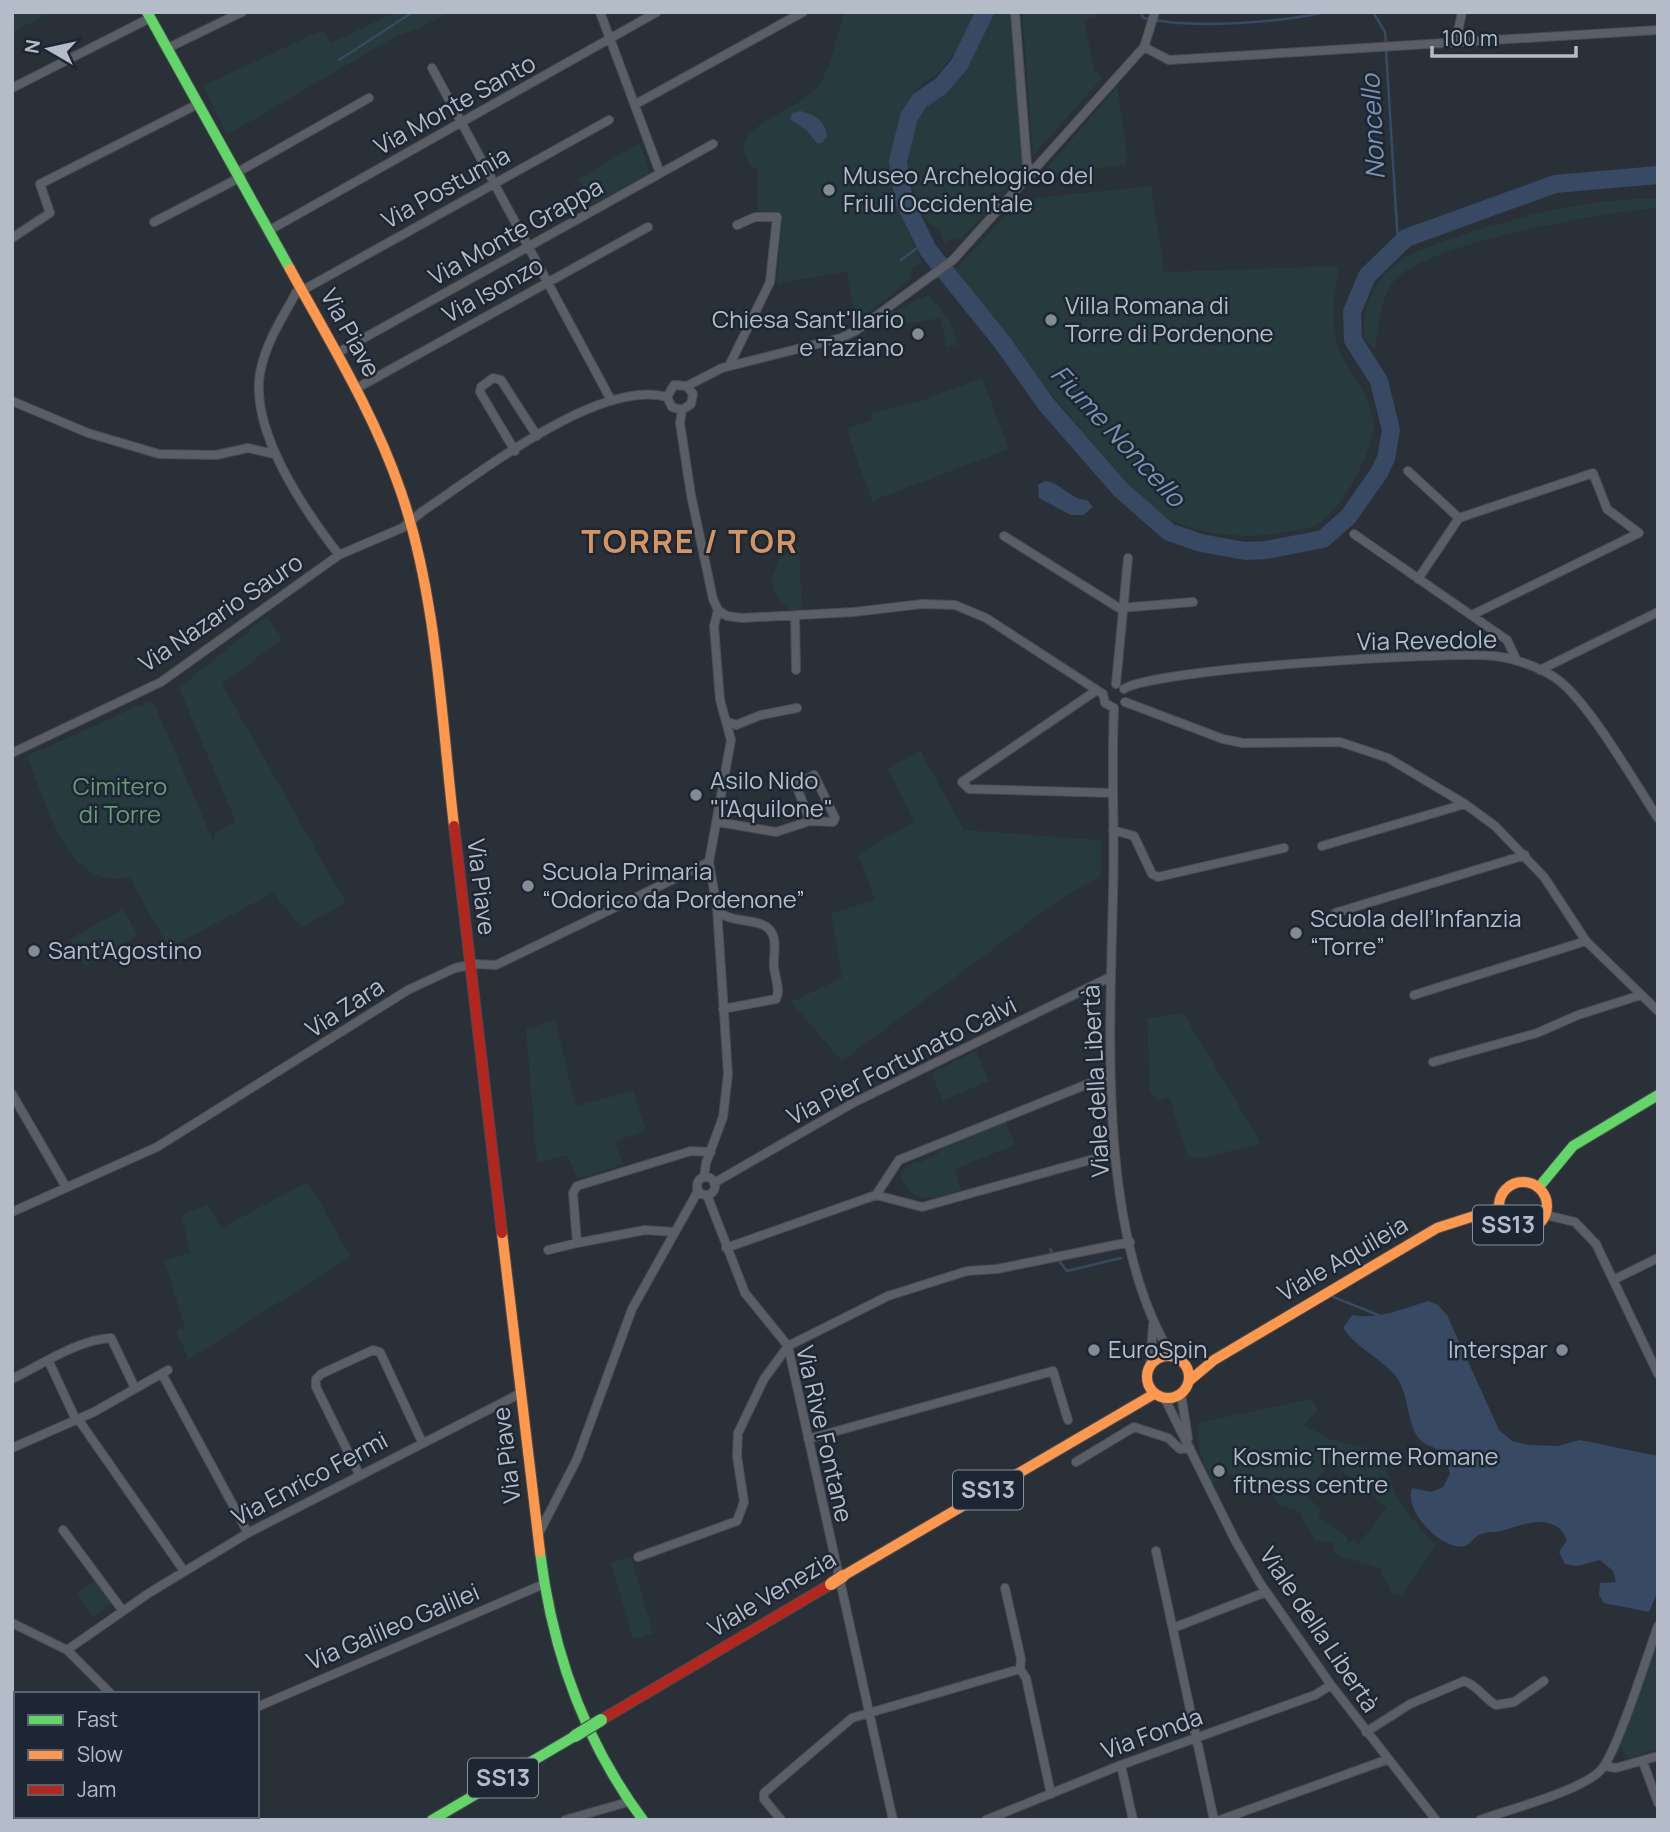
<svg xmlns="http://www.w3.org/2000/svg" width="1670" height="1832" font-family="Manrope,sans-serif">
	<rect width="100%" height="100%" fill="#2a3038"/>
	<path fill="#273a3e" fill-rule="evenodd" d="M12 12H52L12 32Z
		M396 12H448L426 25 391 39 227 135 203 86 322 30 331 43Z
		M844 12H975C966 31 958 53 942 69 934 77 920 84 913 93 906 102 902 117 899 128 883 190 899 208 922 263L912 268 910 280 856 322 847 271 777 284 782 214 758 211V167L752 168C748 160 741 151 745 142 758 115 807 108 822 80 833 60 837 34 844 12Z
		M993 12H1013L1025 171 960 240 952 238 945 245 941 233 922 216 908 176 910 129 917 112 954 81 966 64Z
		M1022 12H1096V17L1084 20 1094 70 1102 78 1033 156Z
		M1117 87 1127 155 1125 165 1039 177Z
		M639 143 648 165V174L591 205 579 179Z
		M1151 186 1164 272 1339 266C1336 289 1330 316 1336 340 1344 373 1381 400 1372 436 1363 469 1344 505 1317 525 1309 530 1295 530 1286 532 1250 539 1206 537 1172 520 1142 504 1118 472 1096 447 1046 389 999 330 951 271 982 249 999 211 1034 198Z
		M1658 198V208C1606 212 1429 243 1396 279 1378 299 1380 324 1375 349L1364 339C1362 315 1368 294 1384 275 1402 253 1434 245 1459 236 1526 214 1586 199 1658 198Z
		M929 295 951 322 957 345 946 347 941 318 893 326 887 316 891 312Z
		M982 378 1009 449 872 501 846 429 872 420 871 413 918 402Z
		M799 546 802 610H790L778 599 771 580 779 559Z
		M267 616 282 639 222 684 346 903 302 927 273 893 169 948 129 877C66 892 46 801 27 756L140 705 142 707 148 702 154 703 214 843 215 832 236 822 179 688Z
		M920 750 964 830 1101 840V876L1063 897 842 1061 791 1002 842 978 831 913 875 900 858 854 914 822 888 769Z
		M123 909 138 936 85 966 70 939Z
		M1183 1013 1261 1143 1203 1158 1188 1157 1169 1097 1158 1101 1150 1092 1147 1018Z
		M555 1020 576 1106 633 1091 646 1131 615 1141 623 1164 578 1179 567 1155 537 1163 526 1029Z
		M976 1051 989 1081 943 1101 931 1073Z
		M1006 1122 1015 1145 955 1169 961 1190C940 1197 913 1208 901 1178L903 1170 916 1161 918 1163 938 1154 937 1151Z
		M308 1182 351 1257 189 1359 176 1331 185 1327 164 1261 190 1252 182 1215 208 1205 221 1228Z
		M1311 1399 1318 1409 1304 1425 1332 1440 1385 1452C1384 1490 1412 1517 1435 1545L1402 1595 1392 1593 1383 1578 1381 1569 1335 1554 1333 1543 1315 1540 1298 1511 1278 1505 1269 1489 1227 1473 1212 1484 1199 1450 1198 1423ZM1331 1462 1387 1508 1358 1545 1353 1541 1348 1542 1347 1537 1318 1517 1322 1511 1305 1494Z
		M631 1557 653 1633 633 1639 611 1563Z
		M94 1581 111 1603 93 1617 77 1594Z
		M1658 1637V1748L1628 1759 1621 1747 1622 1738Z"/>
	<path fill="#384963" d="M800 111C815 115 825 120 827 136L822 143H817L807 131 790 119 792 113Z
		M1045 481C1062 483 1071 500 1087 500L1093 507 1083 515H1071L1039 498 1038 485Z
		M1428 1301 1438 1305 1447 1315 1499 1430 1512 1441 1529 1445 1558 1446 1580 1440 1658 1456V1591L1649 1612 1604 1603 1599 1595 1600 1583 1616 1582 1613 1571 1600 1560 1577 1566 1565 1564 1559 1552 1567 1540C1554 1510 1523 1525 1501 1531 1493 1533 1486 1531 1479 1535 1474 1537 1471 1543 1467 1545 1448 1555 1403 1514 1412 1488L1431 1492 1443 1487 1450 1474C1442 1438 1428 1453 1417 1436 1406 1418 1409 1393 1395 1375 1380 1358 1356 1347 1343 1328L1352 1315C1377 1320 1403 1309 1428 1301Z"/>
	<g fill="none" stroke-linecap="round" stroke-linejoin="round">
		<path stroke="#384963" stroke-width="2.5" d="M1141 12 1143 18C1192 29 1277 23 1326 12
			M1373 12 1385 32 1386 44
			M1386 50 1398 243
			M339 60 413 12
			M901 260 924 243
			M1050 1249 1053 1254
			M1059 1261 1067 1271 1121 1258
			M1331 1296 1383 1317"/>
		<path stroke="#384963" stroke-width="18" d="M985 12 959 65 941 86 919 101 909 117 898 161 904 201 928 250 1002 342 1046 404 1121 490 1169 532 1201 543 1245 551 1266 550 1323 539 1348 517 1379 473 1386 458 1391 430 1379 381 1353 340 1352 312 1367 276 1406 238 1555 184 1658 175"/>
		<defs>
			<path id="street" d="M600 12 660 173
				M1015 12 1027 165 1032 173
				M1456 41 1462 12
				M1144 47 1169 60 1658 30
				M168 48 242 12
				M432 68 611 400
				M12 88 150 18
				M636 104 803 12
				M238 172 369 98
				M154 222 241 177
				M270 230 657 12
				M12 238 50 213 40 184 198 104
				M300 286C285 313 266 341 260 373 250 431 305 511 339 555
				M303 290 609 120
				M337 353 713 144
				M729 366 770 282 777 217H755L737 225
				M687 386 693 394 691 404 682 410 672 407 667 397 674 385 687 386 722 368 841 338 857 330 953 260 1144 47 1155 12
				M357 388 648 227
				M12 401 88 433 159 454 216 455 248 448 274 454
				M682 410 680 423 691 495 713 599 718 610 714 626 720 700 731 740 709 862 717 908 728 1074 723 1117 706 1163 704 1177
				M515 451 480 392 481 387 493 378 501 380 537 436
				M1408 471 1459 518
				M1354 534 1507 640 1517 661
				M1004 536 1119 608 1193 602
				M1418 579 1459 518 1593 473 1607 509 1639 533 1472 615
				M718 610 727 616 742 618 854 612 922 604 955 605 986 618 1103 694
				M795 615 796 670
				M1540 670 1658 612
				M1116 684 1128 558
				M1124 689C1152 669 1447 651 1494 656 1513 658 1537 666 1554 677 1587 698 1634 782 1658 818
				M1097 690 962 782 969 789 1113 793
				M1103 694 1105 703 1114 708
				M1125 702 1223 739 1243 743 1340 742 1388 758 1465 804 1495 826 1544 877 1586 941 1658 1011
				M1114 708C1111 770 1115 832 1113 894 1110 1033 1097 1235 1172 1356
				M728 722 736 725 761 715 797 708
				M12 753 161 682 339 555 402 528 423 511C479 474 599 378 667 397
				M718 822 776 832 810 821 833 822 835 818 814 775 796 785 810 821
				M1113 830 1134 836 1152 874 1158 877 1284 848
				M1322 846 1465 804
				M718 910C731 927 769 913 774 939 776 948 773 958 774 967 775 978 781 990 776 999L723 1009
				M1335 913 1525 855
				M1414 995 1586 941
				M1433 1062 1537 1033 1578 1015 1641 995
				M12 1094 66 1187
				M697 1186a9 9 0 1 1 18 0a9 9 0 1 1-18 0Z
				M714 1183 853 1103 1110 977
				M707 1195 745 1293 788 1346 893 1820
				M876 1195 899 1160 1110 1075
				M12 1212 157 1147 408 990 455 968 475 964 496 965 709 862
				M1546 1215 1575 1222 1596 1244 1658 1374
				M577 1243 645 1230 675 1232
				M726 1248 876 1195 922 1207 1115 1153
				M548 1250 577 1243 573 1193 577 1186 691 1151 711 1152
				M1613 1280 1658 1258
				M49 1362 76 1420
				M1150 1366 1153 1325
				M162 1374 248 1533
				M12 1379C43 1364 77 1340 111 1338L135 1388
				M1181 1394 1188 1438
				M1165 1399 1235 1540 1260 1583 1331 1685 1436 1820
				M78 1419 184 1571
				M808 1439 1053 1371 1068 1420
				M12 1448 94 1412 168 1370
				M1076 1462 1134 1427 1168 1438 1180 1449 1190 1448
				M359 1474 316 1387V1379L321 1374 373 1350 380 1352 422 1442
				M63 1530 123 1611
				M539 1533 577 1459 632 1309 698 1191
				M1156 1551 1214 1820
				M638 1557 737 1521 744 1502 737 1456 738 1433 764 1379 788 1346 888 1296 967 1271 997 1269 1130 1242
				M12 1623 67 1650 111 1694
				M1173 1628 1266 1592
				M67 1650 149 1593 248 1533 521 1393
				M1020 1669 1026 1678 1051 1794
				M257 1707 544 1584
				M1366 1732 1410 1704 1464 1681C1477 1685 1484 1698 1496 1705L1514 1702 1544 1681
				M1643 1762 1658 1803
				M1121 1765 1133 1820
				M1605 1766 1616 1768 1658 1756
				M12 1795 16 1794
				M248 1816 252 1820
				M115 1820 121 1816
				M163 1820 169 1816
				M565 1820 628 1802
				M781 1820 764 1799V1793L852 1718 1020 1669 1021 1659 1005 1588
				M986 1820 1121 1765 1315 1695 1331 1685
				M1220 1820 1386 1760
				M1480 1820C1510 1809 1578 1792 1600 1771 1616 1756 1648 1653 1658 1626"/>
			<path id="fast" d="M147 12 290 269
				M1539 1187 1573 1146 1658 1095
				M540 1552C552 1650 584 1741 643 1820
				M432 1820 575 1736"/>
			<path id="slow" d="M290 269C330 342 374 413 401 492 437 598 441 715 454 826
				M1499 1206a24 24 0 1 1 48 0a24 24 0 1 1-48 0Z
				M502 1233 540 1552
				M1147 1377a21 21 0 1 1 42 0a21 21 0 1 1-42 0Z
				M1189 1381 1214 1360 1437 1228 1499 1208
				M843 1576 1154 1394"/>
			<path id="jam" d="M454 826 502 1233
				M601 1720 831 1584"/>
		</defs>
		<use href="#street" stroke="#484c53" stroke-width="10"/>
		<use href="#fast" stroke="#484c53" stroke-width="12"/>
		<use href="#slow" stroke="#484c53" stroke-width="12"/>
		<use href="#jam" stroke="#484c53" stroke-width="12"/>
		<use href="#street" stroke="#5a5e66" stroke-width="8"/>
		<use href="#fast" stroke="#63d668" stroke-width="10"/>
		<use href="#slow" stroke="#ff974d" stroke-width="10"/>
		<use href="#jam" stroke="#b3261e" stroke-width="10"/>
		<defs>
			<path id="fast-bridge" d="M575 1736 601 1720"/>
			<path id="slow-bridge" d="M831 1584 843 1576"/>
		</defs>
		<use href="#fast-bridge" stroke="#484c55" stroke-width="14" stroke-linecap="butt"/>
		<use href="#slow-bridge" stroke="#484c55" stroke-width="14" stroke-linecap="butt"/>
		<use href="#fast-bridge" stroke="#63d668" stroke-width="12"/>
		<use href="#slow-bridge" stroke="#ff974d" stroke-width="12"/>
	</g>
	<g fill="#848b96" stroke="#1d2633" stroke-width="2.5">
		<circle cx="829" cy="190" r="7"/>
		<circle cx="1051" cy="320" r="7"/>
		<circle cx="918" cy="334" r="7"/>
		<circle cx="696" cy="795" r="7"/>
		<circle cx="528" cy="886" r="7"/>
		<circle cx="1296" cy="933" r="7"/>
		<circle cx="34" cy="951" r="7"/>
		<circle cx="1094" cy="1350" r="7"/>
		<circle cx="1562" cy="1350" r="7"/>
		<circle cx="1219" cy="1471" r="7"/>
	</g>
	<g text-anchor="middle" stroke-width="5" stroke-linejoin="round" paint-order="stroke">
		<g fill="#1d2633" stroke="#878f9c" stroke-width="2">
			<rect x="1473" y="1205.5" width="70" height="39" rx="5"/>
			<rect x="953" y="1470.5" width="70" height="39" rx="5"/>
			<rect x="468" y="1758.5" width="70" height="39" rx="5"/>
		</g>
		<g font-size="23" font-weight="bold" fill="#b4bcc9">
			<text x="1508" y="1233">SS13</text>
			<text x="988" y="1498">SS13</text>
			<text x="503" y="1786">SS13</text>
		</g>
		<g font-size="24" fill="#b4bcc9" stroke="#1d2633">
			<text transform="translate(455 105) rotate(-29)" y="8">Via Monte Santo</text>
			<text transform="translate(446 188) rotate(-29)" y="8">Via Postumia</text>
			<text transform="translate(516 232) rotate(-29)" y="8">Via Monte Grappa</text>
			<text transform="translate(493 290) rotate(-29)" y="8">Via Isonzo</text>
			<text transform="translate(350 333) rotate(61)" y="8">Via Piave</text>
			<text transform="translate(221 613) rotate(-34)" y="8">Via Nazario Sauro</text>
			<text transform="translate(1427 641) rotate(-1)" y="8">Via Revedole</text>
			<text transform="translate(481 887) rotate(83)" y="8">Via Piave</text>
			<text transform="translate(345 1008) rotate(-33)" y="8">Via Zara</text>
			<text transform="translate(902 1061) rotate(-27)" y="8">Via Pier Fortunato Calvi</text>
			<text transform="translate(1096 1081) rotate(-93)" y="8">Viale della Libertà</text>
			<text transform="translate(1343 1259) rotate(-30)" y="8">Viale Aquileia</text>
			<text transform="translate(824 1434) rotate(77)" y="8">Via Rive Fontane</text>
			<text transform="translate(507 1455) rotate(-97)" y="8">Via Piave</text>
			<text transform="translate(310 1479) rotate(-28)" y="8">Via Enrico Fermi</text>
			<text transform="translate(772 1594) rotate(-31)" y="8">Viale Venezia</text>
			<text transform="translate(393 1627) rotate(-23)" y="8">Via Galileo Galilei</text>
			<text transform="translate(1319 1630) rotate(56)" y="8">Viale della Libertà</text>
			<text transform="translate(1152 1734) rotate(-20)" y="8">Via Fonda</text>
		</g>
		<g font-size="24" fill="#b4bcc9" stroke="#1d2633" text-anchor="start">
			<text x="843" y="184">Museo Archelogico del<tspan x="843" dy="28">Friuli Occidentale</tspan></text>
			<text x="1065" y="314">Villa Romana di<tspan x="1065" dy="28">Torre di Pordenone</tspan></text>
			<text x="904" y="328" text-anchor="end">Chiesa Sant'Ilario<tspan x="904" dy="28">e Taziano</tspan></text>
			<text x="710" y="789">Asilo Nido<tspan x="710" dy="28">"l'Aquilone"</tspan></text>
			<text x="542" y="880">Scuola Primaria<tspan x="542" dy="28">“Odorico da Pordenone”</tspan></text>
			<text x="1310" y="927">Scuola dell’Infanzia<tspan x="1310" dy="28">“Torre”</tspan></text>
			<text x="48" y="959">Sant'Agostino</text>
			<text x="1108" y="1358">EuroSpin</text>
			<text x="1548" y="1358" text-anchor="end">Interspar</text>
			<text x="1233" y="1465">Kosmic Therme Romane<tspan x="1233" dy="28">fitness centre</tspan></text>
		</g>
		<g font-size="24" fill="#6b9a76" stroke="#1d2633">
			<text x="120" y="795">Cimitero<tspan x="120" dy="28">di Torre</tspan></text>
		</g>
		<g font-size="26" font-style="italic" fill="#7c92b1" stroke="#1d2633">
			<text transform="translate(1373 127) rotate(-93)" y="9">Noncello</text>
			<text transform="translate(1118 436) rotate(47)" y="9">Fiume Noncello</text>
		</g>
		<g font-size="32" font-weight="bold" letter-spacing="2" fill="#d59563" stroke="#1d2633">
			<text x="690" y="553">TORRE / TOR</text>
		</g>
	</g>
	<rect width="1670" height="1832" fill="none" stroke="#b4bcc9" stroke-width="28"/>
	<rect x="14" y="1692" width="245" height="126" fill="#1d2633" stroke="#59626f" stroke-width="2"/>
	<rect x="28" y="1715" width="35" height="10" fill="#63d668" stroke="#59626f" stroke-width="2"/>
	<text x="77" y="1727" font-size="21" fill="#b4bcc9">Fast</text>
	<rect x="28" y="1750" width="35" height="10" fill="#ff974d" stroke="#59626f" stroke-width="2"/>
	<text x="77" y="1762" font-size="21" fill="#b4bcc9">Slow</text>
	<rect x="28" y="1785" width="35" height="10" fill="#b3261e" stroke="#59626f" stroke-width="2"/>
	<text x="77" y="1797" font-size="21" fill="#b4bcc9">Jam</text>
	<g transform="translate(49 49) rotate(279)" stroke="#1d2633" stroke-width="5" paint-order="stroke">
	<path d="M0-5L12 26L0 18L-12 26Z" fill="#b4bcc9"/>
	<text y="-10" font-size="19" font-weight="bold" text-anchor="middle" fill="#b4bcc9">N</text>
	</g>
	<path d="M1432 46v10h144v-10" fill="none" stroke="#b4bcc9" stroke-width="3.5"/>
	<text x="1442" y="46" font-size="21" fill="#b4bcc9" stroke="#1d2633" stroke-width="5" paint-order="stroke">100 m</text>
</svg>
